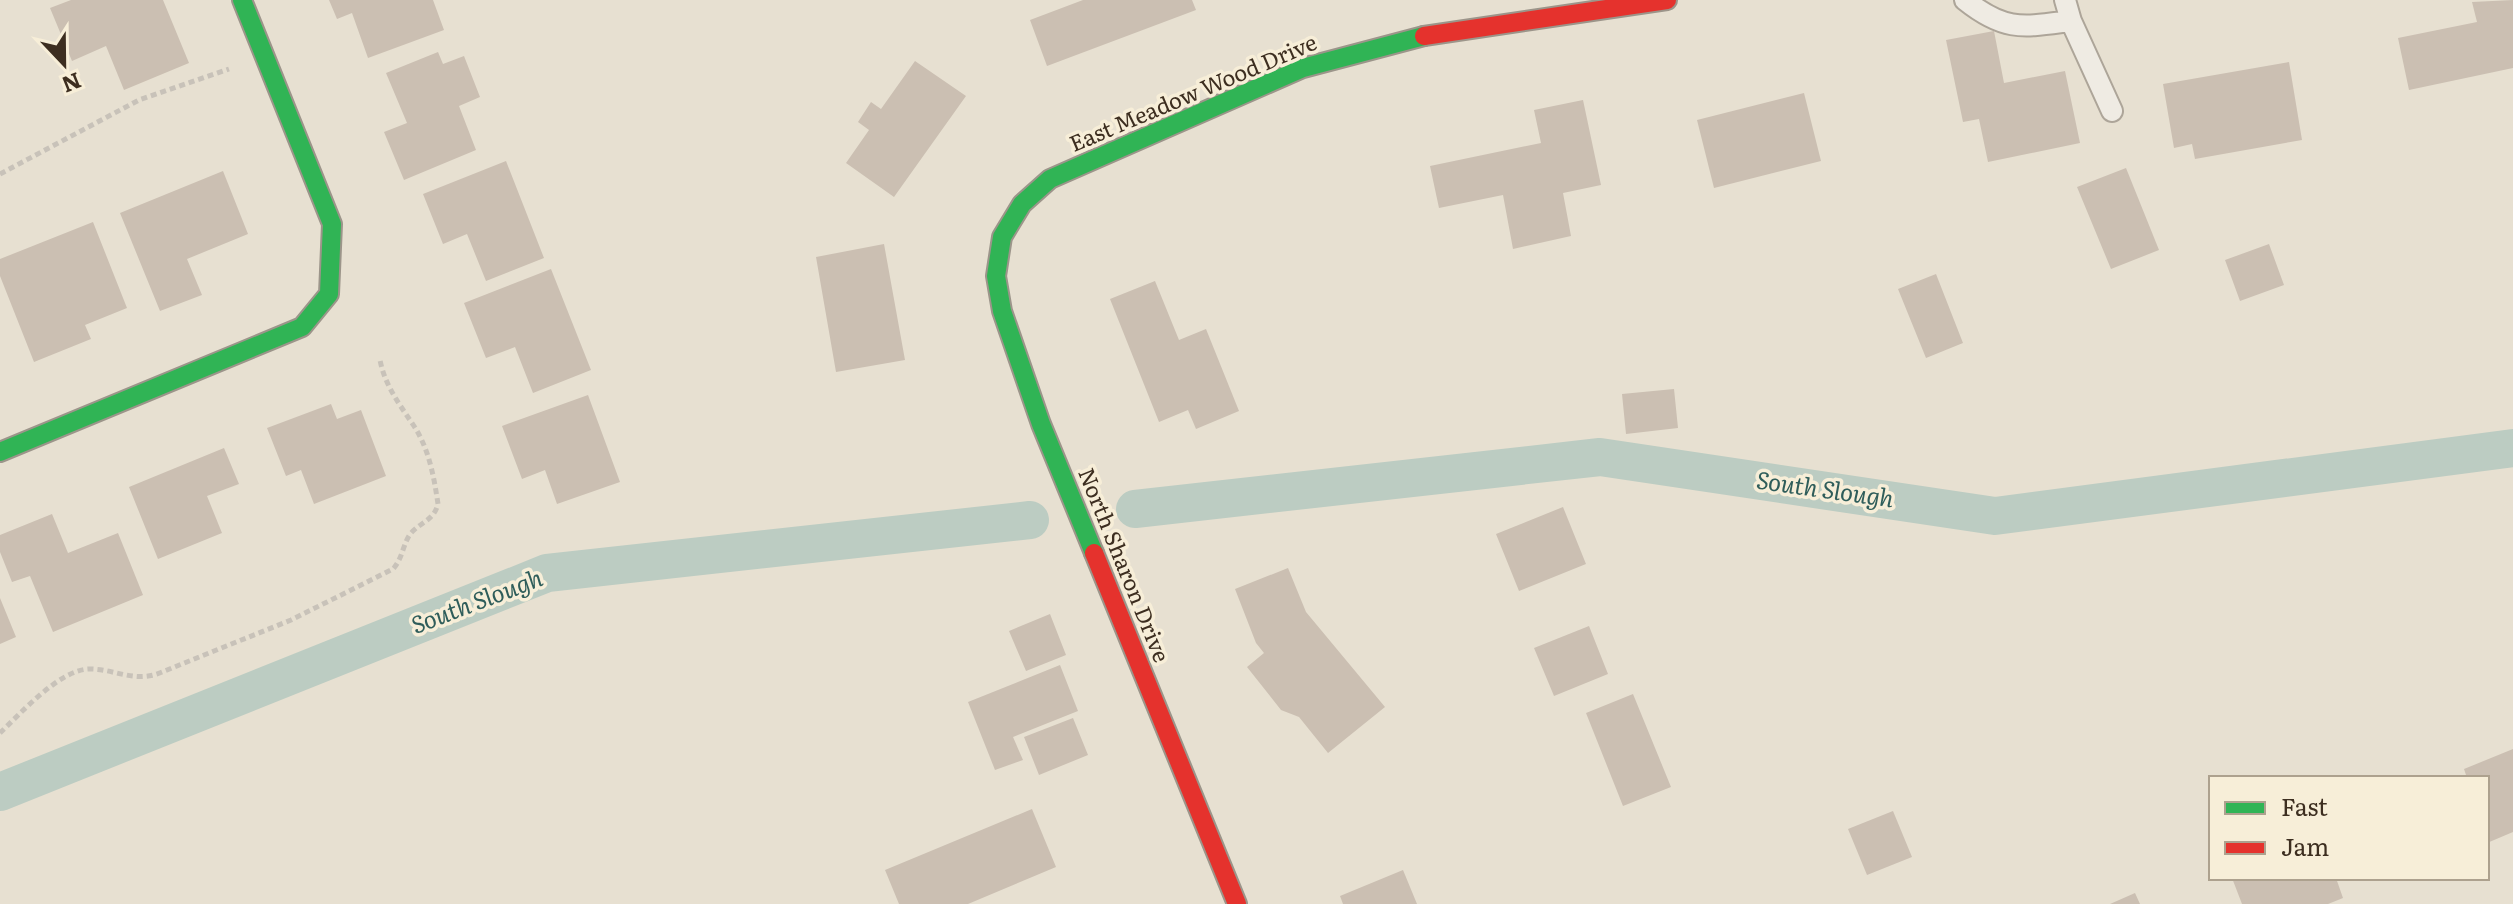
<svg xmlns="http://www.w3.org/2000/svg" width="2513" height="904" font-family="Literata,serif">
	<rect width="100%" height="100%" fill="#e7e0d1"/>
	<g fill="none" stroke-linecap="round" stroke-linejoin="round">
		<path stroke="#bcccc2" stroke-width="38" d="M1135 509 1600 457 1995 516 2513 448
			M0 792 547 573 1030 520"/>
	</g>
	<path fill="#cbbfb2" d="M71 0H163L189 63 124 90 106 46 72 61 50 8Z
		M329 0H433L444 30 368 58 352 13 337 19Z
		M1083 0H1192L1196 10 1047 66 1030 20Z
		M2513 0V68L2409 90 2398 38 2477 22 2472 2Z
		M1994 31 2004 83 2065 71 2080 143 1988 162 1979 119 1963 122 1946 40Z
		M438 52 443 64 464 56 480 97 459 106 476 150 404 180 384 132 407 123 386 73Z
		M915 61 966 96 894 197 846 163 869 130 858 122 871 102 881 109Z
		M2289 62 2302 140 2195 159 2192 144 2174 148 2163 84Z
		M1804 93 1821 161 1714 188 1697 120Z
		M1583 100 1601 185 1563 193 1571 236 1513 249 1503 195 1439 208 1430 166 1541 143 1534 110Z
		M506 161 544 258 486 281 467 234 443 244 423 194Z
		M2126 168 2159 250 2111 269 2077 187Z
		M223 171 248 234 187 259 202 295 160 311 120 213Z
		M93 222 127 308 85 325 91 339 34 362 0 276V259Z
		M884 244 905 360 836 372 816 257Z
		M2269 244 2284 285 2240 301 2225 260Z
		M551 269 591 370 533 393 515 347 486 358 464 303Z
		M1936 274 1963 343 1926 358 1898 289Z
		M1155 281 1179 340 1206 329 1239 411 1196 429 1188 410 1159 422 1110 299Z
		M1674 389 1678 428 1626 434 1622 394Z
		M588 395 620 482 557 504 545 470 522 479 502 426Z
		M331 404 337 419 361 410 386 476 314 504 301 470 286 476 267 428Z
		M224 448 239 484 207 496 222 533 158 559 129 487Z
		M1563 507 1586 564 1519 591 1496 534Z
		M52 514 68 553 118 533 143 595 53 632 30 576 12 582 0 552V535Z
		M1288 568 1306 612 1385 707 1328 753 1299 717 1281 710 1247 667 1264 653 1256 643 1235 589Z
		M0 598 16 637 0 644Z
		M1050 614 1066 655 1026 671 1009 631Z
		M1589 626 1608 674 1554 696 1534 648Z
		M1060 665 1078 711 1013 737 1023 760 995 770 968 702Z
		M1633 694 1671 787 1623 806 1586 713Z
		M1073 718 1088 755 1039 775 1024 737Z
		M2513 749V832L2487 843V778H2467L2464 769Z
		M1032 809 1056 867 968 904H899L885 870Z
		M1893 811 1912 857 1867 875 1848 829Z
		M1403 870 1417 904H1343L1340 896Z
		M2232 878H2336L2343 898 2328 904H2242Z
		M2135 893 2140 904H2110Z"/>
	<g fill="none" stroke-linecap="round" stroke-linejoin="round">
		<defs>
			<path id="lane" d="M1965 0C2005 32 2023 27 2071 21L2065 0
				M2071 21 2112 111"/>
			<path id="fast" d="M0 452 302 327 329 294 332 224 242 0
				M1094 553 1041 424 1002 311 996 276 1002 237 1022 204 1050 179 1303 68 1424 36"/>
			<path id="jam" d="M1424 36 1667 0
				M1094 553 1237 904"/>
		</defs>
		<use href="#lane" stroke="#ada599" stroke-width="24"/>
		<use href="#fast" stroke="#9c958a" stroke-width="22"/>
		<use href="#jam" stroke="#9c958a" stroke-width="22"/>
		<path stroke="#c8c2b9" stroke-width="5" stroke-dasharray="6 4" stroke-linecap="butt" d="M0 174 139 100 229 69
			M0 733C21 713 60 669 90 669 114 669 133 682 157 674L291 620 393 569C403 558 403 543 411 533 421 522 434 520 438 504 434 477 429 449 414 426 400 405 385 386 380 360"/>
		<use href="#lane" stroke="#efebe3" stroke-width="20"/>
		<use href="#fast" stroke="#30b455" stroke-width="18"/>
		<use href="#jam" stroke="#e5322d" stroke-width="18"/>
	</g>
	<g text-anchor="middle" stroke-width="7" stroke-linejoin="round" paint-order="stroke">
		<g font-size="22" fill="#3d2e20" stroke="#f7eed8">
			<text transform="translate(1193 93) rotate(-23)" y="8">East Meadow Wood Drive</text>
			<text transform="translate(1124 565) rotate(68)" y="8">North Sharon Drive</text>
		</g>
		<g font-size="24" font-style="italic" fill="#2f5d5a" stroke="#f7eed8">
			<text transform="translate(1825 490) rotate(8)" y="8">South Slough</text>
			<text transform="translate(477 602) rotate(-21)" y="8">South Slough</text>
		</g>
	</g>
	<rect x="2209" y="776" width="280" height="104" fill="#f7eed8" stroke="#ada18e" stroke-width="2"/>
	<rect x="2225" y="802" width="40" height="12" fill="#30b455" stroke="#ada18e" stroke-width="2"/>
	<text x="2281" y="816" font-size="24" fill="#3d2e20">Fast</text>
	<rect x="2225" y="842" width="40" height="12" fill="#e5322d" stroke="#ada18e" stroke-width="2"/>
	<text x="2281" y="856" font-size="24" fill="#3d2e20">Jam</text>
	<g transform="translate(64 64) rotate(158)" stroke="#f7eed8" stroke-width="6" paint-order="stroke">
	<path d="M0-6L14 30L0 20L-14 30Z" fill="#3d2e20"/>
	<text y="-12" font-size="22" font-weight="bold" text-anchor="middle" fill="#3d2e20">N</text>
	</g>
</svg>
